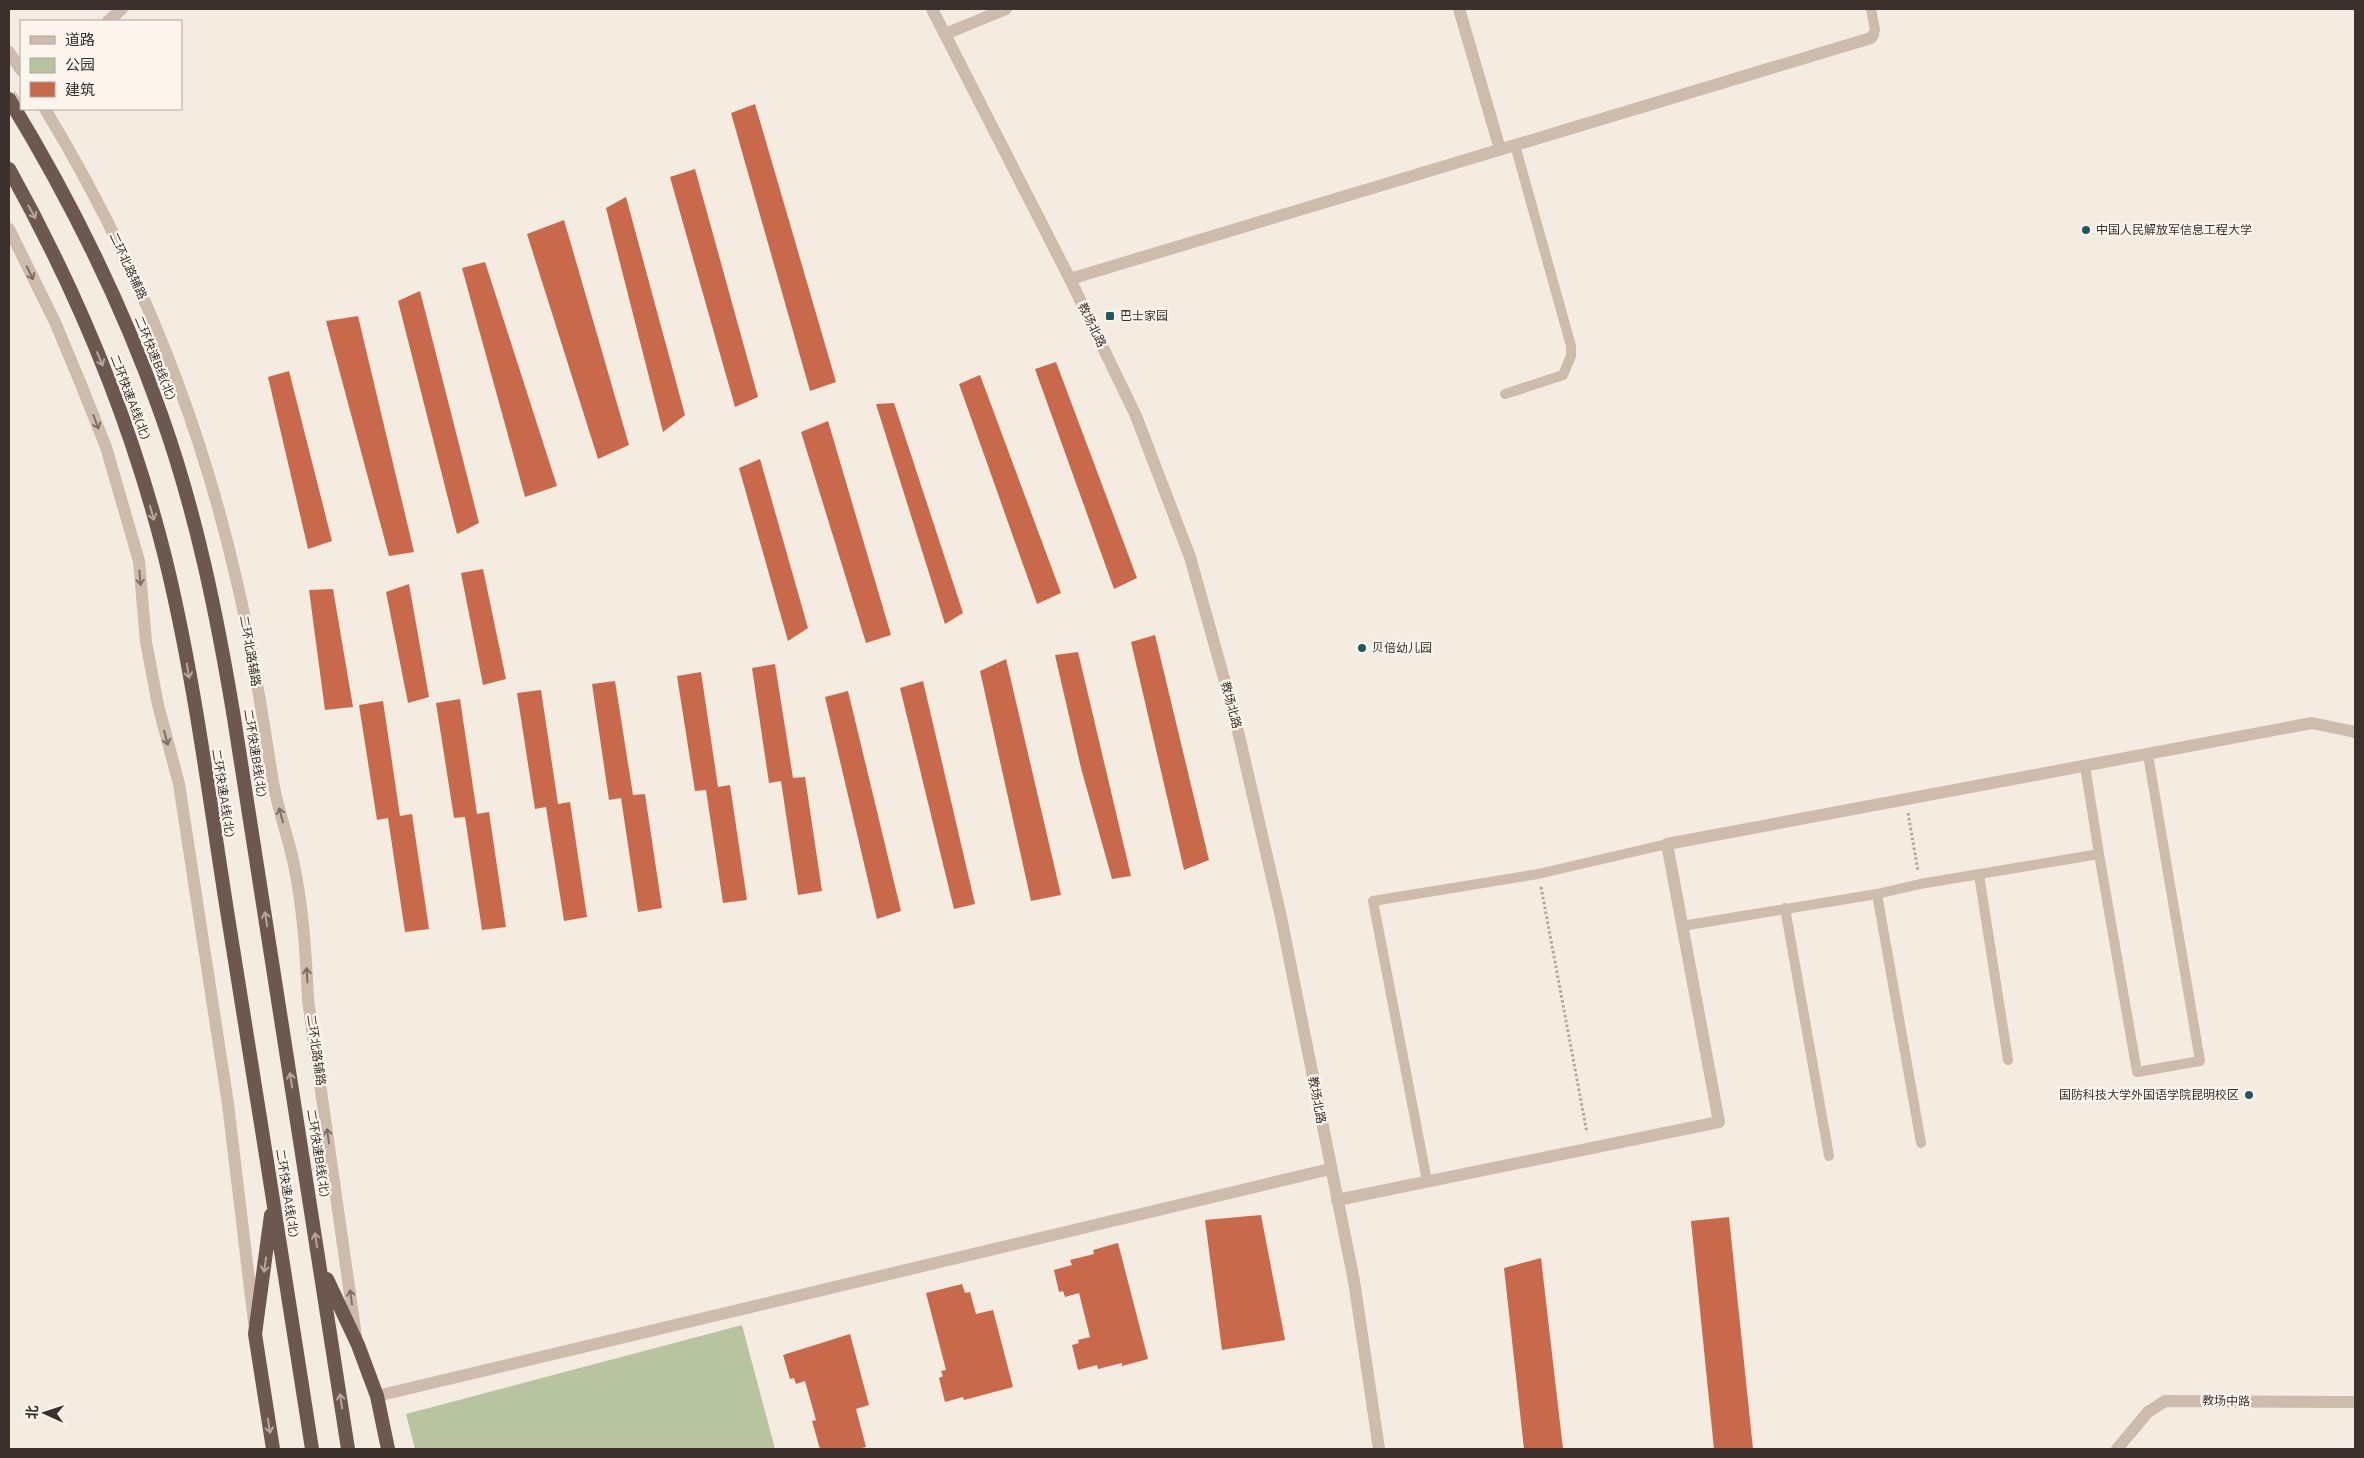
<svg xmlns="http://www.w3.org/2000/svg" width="2364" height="1458" font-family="Commissioner,'Noto Sans SC',sans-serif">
	<rect width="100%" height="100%" fill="#f4ebe1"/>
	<path fill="#b8c4a0" d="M742 1325 775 1449H415L406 1414Z"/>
	<path fill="#c8694b" d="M755 104 836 382 810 391 731 113Z
		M695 169 758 397 735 407 670 177Z
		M626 197 685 415 663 432 606 208Z
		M564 220 629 445 598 459 527 234Z
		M485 262 557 486 525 497 462 268Z
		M420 291 479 523 457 534 398 301Z
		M358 316 414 552 389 556 326 321Z
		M1056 362 1137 578 1114 589 1035 369Z
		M289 371 332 541 308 549 268 377Z
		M980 375 1061 593 1037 604 959 384Z
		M894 403 963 613 945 624 876 404Z
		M828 421 891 635 866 643 801 432Z
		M760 459 808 628 788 641 739 468Z
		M483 569 506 679 483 685 461 573Z
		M409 584 429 697 408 703 386 592Z
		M333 589 353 707 325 710 309 590Z
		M1155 635 1209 860 1184 870 1131 642Z
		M1078 652 1131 876 1112 879 1081 768 1055 655Z
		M1006 659 1061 895 1031 901 980 671Z
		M775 664 793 778 805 777 822 891 798 895 781 781 769 783 752 668Z
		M701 672 718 787 730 785 747 900 723 903 706 790 695 791 677 676Z
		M615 681 633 795 645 794 662 908 638 912 621 798 609 800 592 684Z
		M923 681 975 904 954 909 900 688Z
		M541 690 558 804 570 802 587 917 564 921 546 807 535 809 517 693Z
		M848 691 901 911 877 919 825 697Z
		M460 699 477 814 489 812 506 927 482 930 465 817 454 818 436 703Z
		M383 701 400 816 412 814 429 929 405 932 388 818 377 820 359 705Z
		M1261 1215 1285 1340 1222 1350 1205 1220Z
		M1729 1217 1753 1449H1714L1691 1221Z
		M1118 1243 1148 1359 1122 1366V1363L1098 1369 1097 1365 1078 1370 1072 1345 1079 1343 1078 1340 1090 1337 1079 1293 1065 1297 1063 1291 1059 1292 1054 1270 1072 1265 1070 1260 1094 1254 1093 1250Z
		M1541 1258 1563 1449H1524L1504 1268Z
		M962 1284 965 1293 970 1292 976 1314 993 1310 1013 1387 964 1400 963 1397 945 1402 939 1378 943 1376 941 1371 946 1370 926 1293Z
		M850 1334 869 1405 856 1409 866 1447 857 1449H820L812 1421 816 1420 805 1381 796 1384 794 1378 790 1379 783 1355Z"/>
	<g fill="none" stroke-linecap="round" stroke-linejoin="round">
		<path stroke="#cfc6bd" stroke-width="12" stroke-dasharray="12 6" stroke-linecap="butt" d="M9 103 21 94"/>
		<path stroke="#b9a596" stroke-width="3" stroke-dasharray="2.5 2.5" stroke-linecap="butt" d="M1908 813 1918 871
			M1541 887 1587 1133"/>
		<path stroke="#cdbbac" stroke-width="10" d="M1871 9 1875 30 1873 35
			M1505 394 1563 375 1571 356V346L1515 145
			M2099 854 2137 1072 2200 1061 2148 755
			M1979 875 2008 1060
			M1877 894 1921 1143
			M1785 908 1829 1156
			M1682 926 1877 894 1920 884 2099 854 2085 766
			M1427 1181 1373 901 1538 874 1667 844"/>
		<path stroke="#cdbbac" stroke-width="12" d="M1459 9 1500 149
			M945 34 1006 9
			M9 52 21 70
			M45 109C133 254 198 413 236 578 252 645 262 714 273 782 278 809 287 834 293 860 303 906 306 954 308 1000L356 1336
			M9 229 55 322 80 382 106 447 139 561 146 642 158 705 179 784 228 1104 254 1322
			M1070 279 1871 38 1873 35
			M1337 1200 1719 1122 1667 844 2312 723 2355 732
			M377 1396 1330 1169
			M2117 1449 2148 1412 2165 1401 2355 1402"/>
		<path stroke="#cdbbac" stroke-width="12" d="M932 9 1070 279 1136 416 1190 557 1234 714 1281 917 1354 1281 1379 1449
			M108 21 122 9"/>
		<path stroke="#6c584f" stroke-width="14" d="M9 99C70 199 122 303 161 414 196 512 217 615 234 718L348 1449
			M9 169C77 291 131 421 165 557 194 675 209 797 228 917 256 1094 285 1272 312 1449
			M271 1215 255 1334 273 1449
			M327 1279 358 1345 377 1396 388 1449"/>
	</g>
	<defs><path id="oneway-shaft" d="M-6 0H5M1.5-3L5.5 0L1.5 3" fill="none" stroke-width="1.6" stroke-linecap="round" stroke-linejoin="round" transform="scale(1.25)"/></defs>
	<g stroke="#b4a69e">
		<use href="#oneway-shaft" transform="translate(32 212) rotate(61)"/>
		<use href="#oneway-shaft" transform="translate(100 359) rotate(67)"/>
		<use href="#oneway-shaft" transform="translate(152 513) rotate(74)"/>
		<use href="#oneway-shaft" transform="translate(188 671) rotate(80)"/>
		<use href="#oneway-shaft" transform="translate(266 919) rotate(-99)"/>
		<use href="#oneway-shaft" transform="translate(291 1080) rotate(-99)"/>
		<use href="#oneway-shaft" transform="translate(316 1240) rotate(-99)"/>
		<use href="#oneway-shaft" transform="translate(265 1265) rotate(98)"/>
		<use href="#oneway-shaft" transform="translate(341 1401) rotate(-99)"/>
		<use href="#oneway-shaft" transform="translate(269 1426) rotate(81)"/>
	</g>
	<g stroke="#7d6f65">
		<use href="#oneway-shaft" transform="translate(30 273) rotate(64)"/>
		<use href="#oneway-shaft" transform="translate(96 422) rotate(69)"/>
		<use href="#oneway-shaft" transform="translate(140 578) rotate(85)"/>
		<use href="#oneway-shaft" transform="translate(166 738) rotate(75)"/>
		<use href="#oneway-shaft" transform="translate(281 815) rotate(-105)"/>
		<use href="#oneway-shaft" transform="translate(307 975) rotate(-93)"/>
		<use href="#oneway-shaft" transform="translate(328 1136) rotate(-98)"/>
		<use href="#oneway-shaft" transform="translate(351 1297) rotate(-98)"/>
	</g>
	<g fill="#1f5a5e" stroke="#fbf5ee" stroke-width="2">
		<circle cx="2086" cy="230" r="5"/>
		<rect x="1105" y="311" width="10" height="10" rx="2.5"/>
		<circle cx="1362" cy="648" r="5"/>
		<circle cx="2249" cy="1095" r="5"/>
	</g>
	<g text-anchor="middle" stroke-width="4.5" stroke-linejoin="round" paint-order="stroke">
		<g font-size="12" fill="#3b302b" stroke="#fbf5ee" text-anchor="start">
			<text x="2096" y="234">中国人民解放军信息工程大学</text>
			<text x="1120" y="320">巴士家园</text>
			<text x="1372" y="652">贝倍幼儿园</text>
			<text x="2239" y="1099" text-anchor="end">国防科技大学外国语学院昆明校区</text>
		</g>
		<g font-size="12" fill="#3b302b" stroke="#fbf5ee">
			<text transform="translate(128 266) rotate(65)" y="4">二环北路辅路</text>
			<text transform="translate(1092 325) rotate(64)" y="4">教场北路</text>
			<text transform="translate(155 358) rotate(68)" y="4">二环快速B线(北)</text>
			<text transform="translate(130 397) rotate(69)" y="4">二环快速A线(北)</text>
			<text transform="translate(250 651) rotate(80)" y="4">二环北路辅路</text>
			<text transform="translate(1231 705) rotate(75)" y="4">教场北路</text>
			<text transform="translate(255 753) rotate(81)" y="4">二环快速B线(北)</text>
			<text transform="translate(223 793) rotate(81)" y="4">二环快速A线(北)</text>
			<text transform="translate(316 1050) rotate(82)" y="4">二环北路辅路</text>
			<text transform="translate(1317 1100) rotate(79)" y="4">教场北路</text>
			<text transform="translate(318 1153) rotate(81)" y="4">二环快速B线(北)</text>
			<text transform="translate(287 1193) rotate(81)" y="4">二环快速A线(北)</text>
			<text transform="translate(2226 1401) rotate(1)" y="4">教场中路</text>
		</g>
	</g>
	<rect width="2364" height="1458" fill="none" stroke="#3b302b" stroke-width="20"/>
	<rect x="20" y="20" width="162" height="90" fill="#fbf5ee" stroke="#aea6a0"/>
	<rect x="30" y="36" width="25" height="8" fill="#cdbbac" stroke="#aea6a0"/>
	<text x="65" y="45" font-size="15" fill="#3b302b">道路</text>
	<rect x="30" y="58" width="25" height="15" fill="#b8c4a0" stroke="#aea6a0"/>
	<text x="65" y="70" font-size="15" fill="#3b302b">公园</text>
	<rect x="30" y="82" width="25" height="15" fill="#c8694b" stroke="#aea6a0"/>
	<text x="65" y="95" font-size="15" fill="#3b302b">建筑</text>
	<g transform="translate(45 1413) rotate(273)" stroke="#fbf5ee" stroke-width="4" paint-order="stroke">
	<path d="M0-4L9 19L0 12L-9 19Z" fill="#3b302b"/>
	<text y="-8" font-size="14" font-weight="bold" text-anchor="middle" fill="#3b302b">北</text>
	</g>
</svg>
